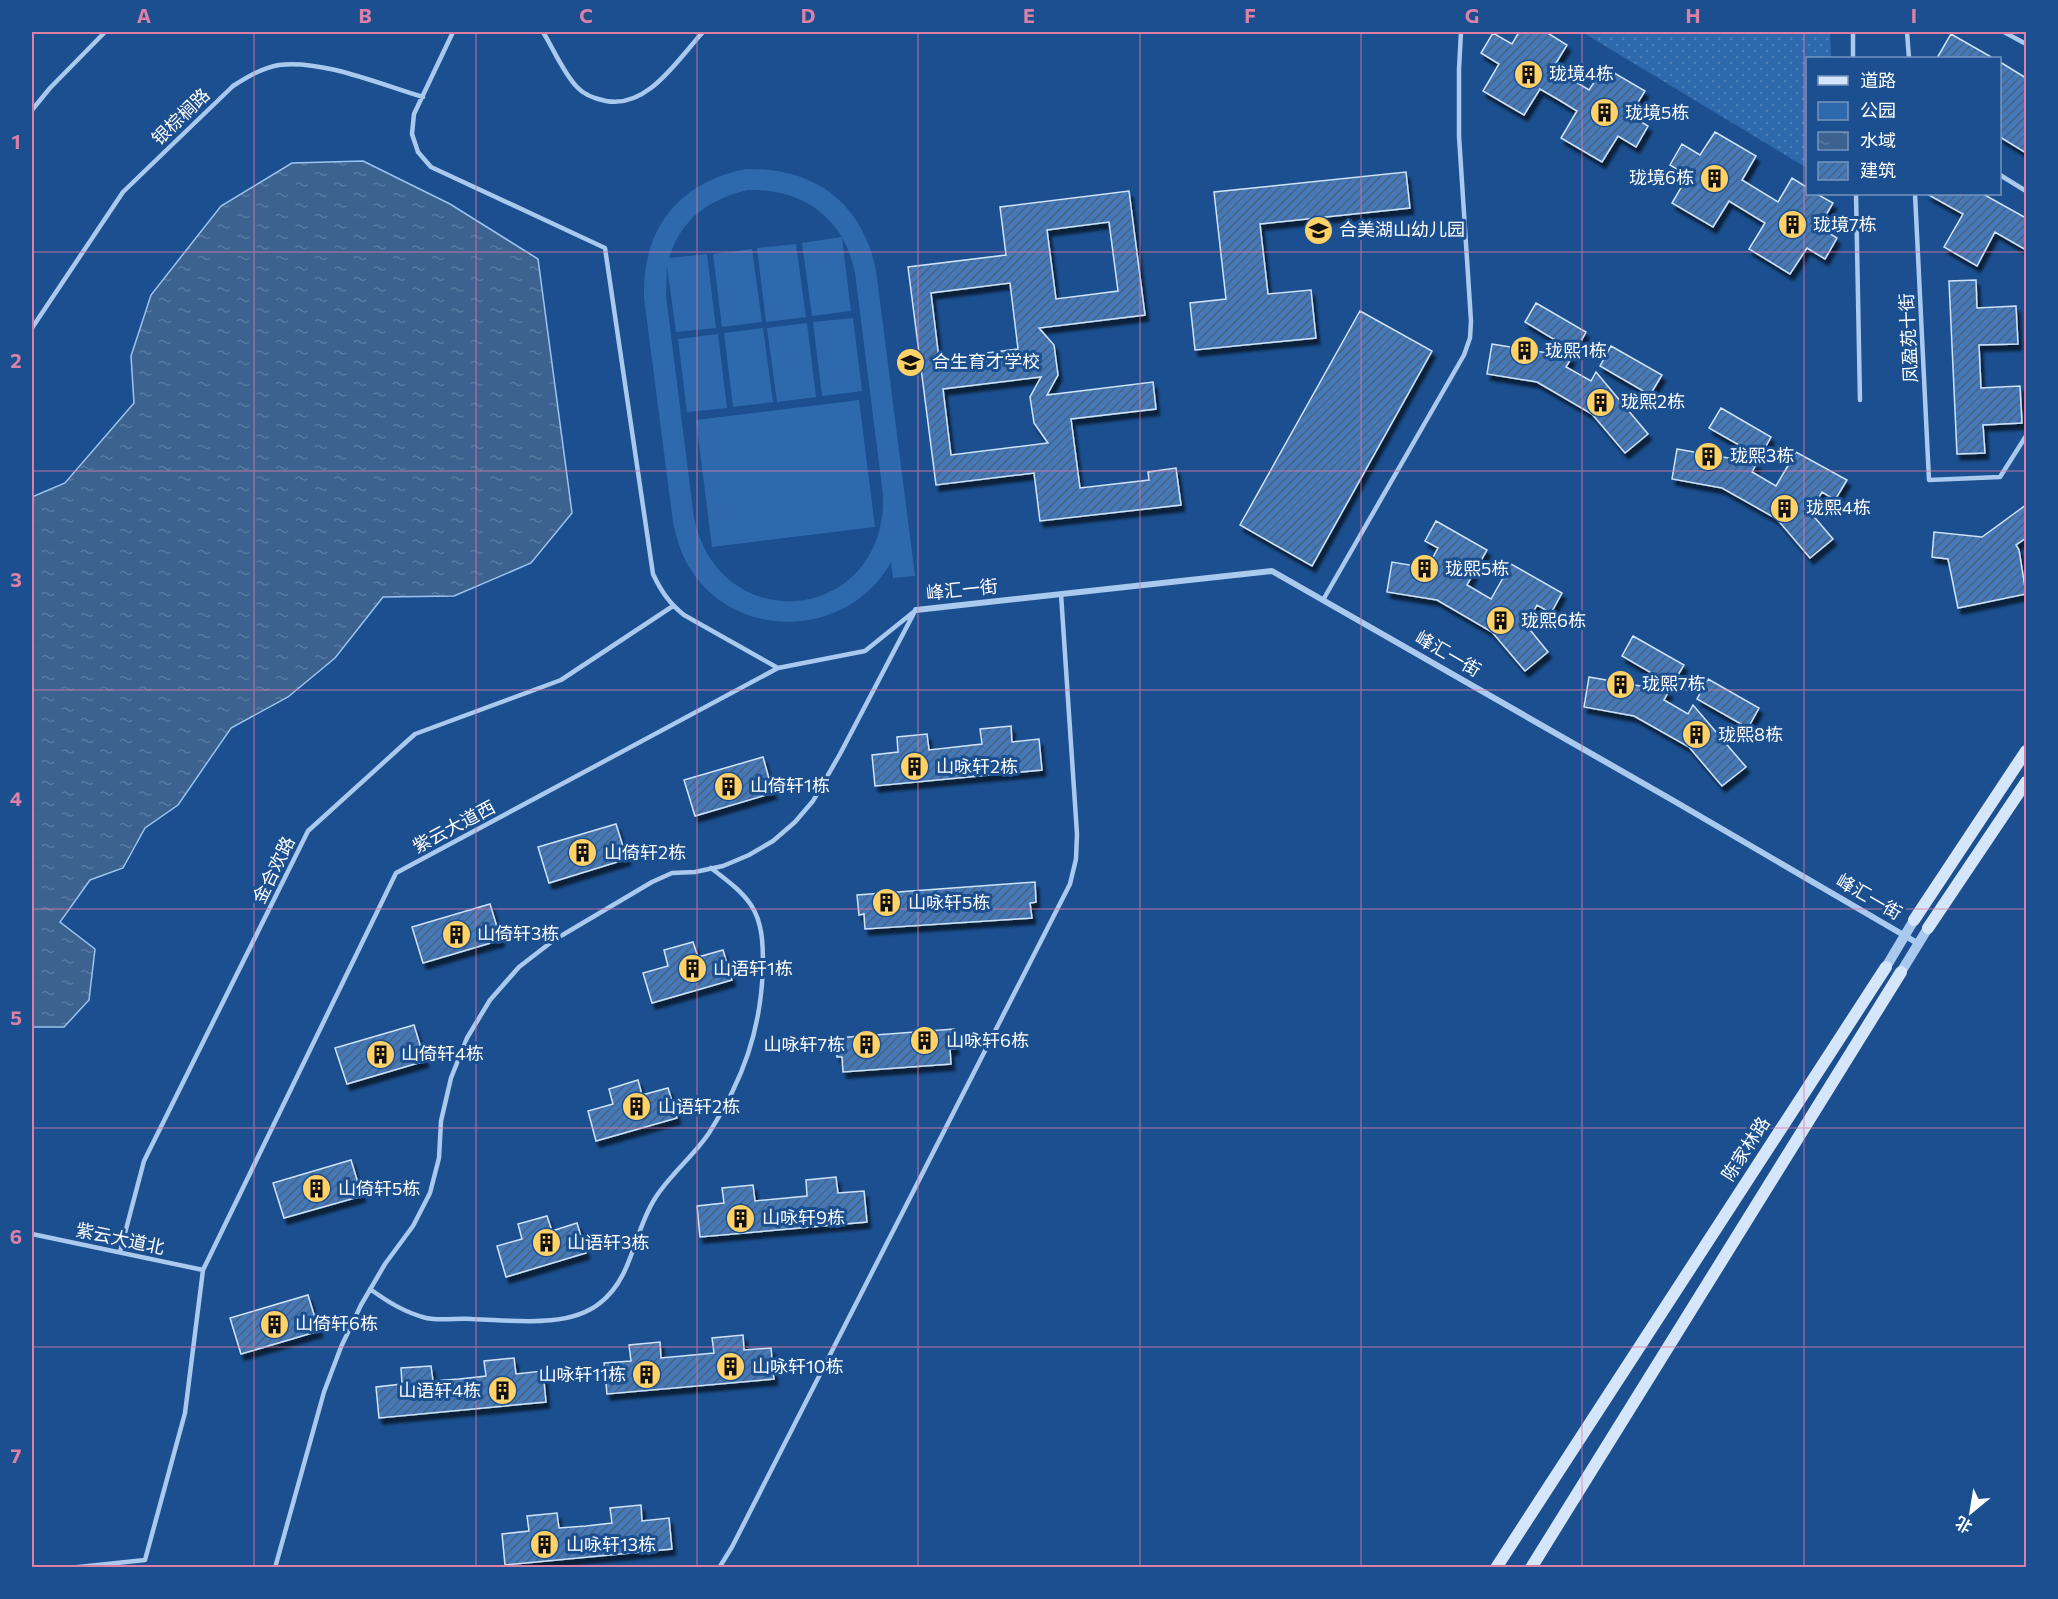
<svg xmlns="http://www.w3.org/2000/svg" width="2058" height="1599" font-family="Commissioner,'Noto Sans SC',sans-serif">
	<defs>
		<pattern id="green-dots" width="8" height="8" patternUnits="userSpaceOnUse" patternTransform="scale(1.5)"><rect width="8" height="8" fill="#2e69ad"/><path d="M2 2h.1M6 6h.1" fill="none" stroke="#4d80b9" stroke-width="1.8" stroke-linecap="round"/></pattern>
		<pattern id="water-ripples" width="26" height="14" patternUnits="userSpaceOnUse" patternTransform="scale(1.5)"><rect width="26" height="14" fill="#3c6290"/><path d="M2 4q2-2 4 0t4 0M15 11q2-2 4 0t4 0" fill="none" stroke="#597aa1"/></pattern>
		<pattern id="building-hatch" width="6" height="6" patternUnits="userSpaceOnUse" patternTransform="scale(1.5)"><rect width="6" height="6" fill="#4478b7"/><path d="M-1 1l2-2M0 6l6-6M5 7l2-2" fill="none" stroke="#486282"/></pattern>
		<filter id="shadow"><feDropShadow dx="3.5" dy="6" stdDeviation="1.5" flood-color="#0009"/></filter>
	</defs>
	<rect width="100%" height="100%" fill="#1b4f8f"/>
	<path fill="url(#green-dots)" d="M1582 32H1830L1831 58H1808L1807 168Z"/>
	<path fill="#2e69ad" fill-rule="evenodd" d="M745 169C814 167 862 202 876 270L915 576 893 578 891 562C851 635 745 643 695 576 683 560 677 541 673 522L644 298C642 229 678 183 745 169ZM748 190C787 189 821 203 842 237L802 243 812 316 851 311 842 238C849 248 852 261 855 273L883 495C887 623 720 641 694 518L666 296 667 266 676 332 716 328 707 254 669 258C681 219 709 199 748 190Z
		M796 244 806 317 766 322 757 248Z
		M752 249 762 322 722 327 713 254Z
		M853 318 862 391 822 396 813 322Z
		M807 323 816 397 777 402 767 328Z
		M763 328 773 402 733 407 724 333Z
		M718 334 727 408 687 412 678 339Z
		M859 400 875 527 712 547 696 420Z"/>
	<path fill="url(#water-ripples)" stroke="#9cc4f0" stroke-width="1.5" d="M363 161 450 204 538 259 572 513 531 563 454 596 383 597 335 658 288 697 231 728 178 805 145 828 123 868 90 880 60 922 95 949 89 1000 64 1027H32V497L65 483 134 403 131 356 151 295 221 206 292 163Z"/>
	<path fill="url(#building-hatch)" stroke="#cfe3fa" stroke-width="1.5" fill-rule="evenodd" filter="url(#shadow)" d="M1519 32H1546L1567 45 1553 68 1589 90 1604 67 1645 91 1630 115 1648 126 1636 147 1618 136 1602 162 1561 138 1577 111 1559 100 1540 89 1524 115 1483 91 1499 64 1481 53 1493 33 1512 44Z
		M1951 34 1993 58H1937Z
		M2000 62 2026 78V153L2000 137Z
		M1715 132 1756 156 1742 180 1778 202 1792 178 1808 188V194H1817L1833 203 1819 227 1837 238 1825 259 1807 248 1790 274 1749 249 1765 223 1729 201 1713 227 1672 203 1688 176 1670 165 1682 144 1700 155Z
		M1406 172 1410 208 1260 224 1268 294 1311 290 1316 338 1195 350 1190 303 1226 299 1214 192Z
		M1129 191 1145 315 1039 328 1054 345 1058 375 1047 395 1153 382 1156 409 1071 419 1080 488 1149 480 1148 472 1176 468 1181 505 1040 521 1034 473 936 485 908 267 1006 255 1000 207ZM1109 222 1118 291 1056 299 1047 230ZM1010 283 1018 349 939 359 931 293ZM1041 377 1030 397 1034 423 1048 443 951 455 943 389Z
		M1927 194H1983L2026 218V250L1995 232 1977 266 1944 247 1963 214Z
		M1976 280 1977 308 2016 306 2018 344 1979 345 1980 366 1981 388 2020 386 2022 423 1983 425 1985 453 1957 454 1949 281Z
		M1536 303 1586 332 1575 352 1525 322Z
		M1360 311 1432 351 1312 566 1240 525Z
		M1492 344 1572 357 1566 367 1591 381 1596 372 1648 434 1625 453 1592 414 1537 382 1487 374Z
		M1611 346 1662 375 1650 395 1600 366Z
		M1721 408 1771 437 1760 457 1709 428Z
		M1677 449 1757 463 1752 472 1776 486 1796 452 1847 480 1835 500 1822 492 1810 512 1833 539 1810 558 1777 519 1722 488 1672 479Z
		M2026 505V538L2016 545 2019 550 2026 594 1958 608 1948 559 1932 557 1934 532 1982 537Z
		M1436 521 1487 550 1467 585 1491 599 1511 564 1562 593 1551 613 1537 605 1526 625 1548 652 1525 671 1492 632 1437 600 1387 592 1392 562 1427 568 1438 548 1425 541Z
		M1633 636 1684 665 1672 685 1622 656Z
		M1589 677 1669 691 1664 700 1688 714 1693 705 1746 767 1722 786 1689 747 1634 716 1584 707Z
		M1708 679 1759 708 1748 728 1697 699Z
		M1011 726 1012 742 1039 739 1042 770 875 786 872 755 898 752 897 737 927 734 929 750 982 744 980 729Z
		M763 757 773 793 695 816 684 780Z
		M616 824 627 859 549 883 538 847Z
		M1035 882 1036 902 1030 903 1032 918 865 929 864 914 859 915 857 895Z
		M490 904 501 940 423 963 412 927Z
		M693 942 698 957 723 950 732 980 652 1003 643 973 668 966 664 950Z
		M414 1025 425 1061 347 1084 335 1048Z
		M954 1029 955 1049H950L951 1064 843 1072 842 1057H837L836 1038Z
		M638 1080 642 1095 668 1088 677 1118 596 1141 588 1111 613 1104 609 1089Z
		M351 1160 362 1196 284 1218 273 1183Z
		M836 1177 838 1193 864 1191 867 1222 700 1237 697 1206 724 1203 722 1188 753 1185 755 1201 807 1196 806 1180Z
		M547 1216 552 1231 577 1223 586 1253 506 1277 497 1246 522 1239 518 1224Z
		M308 1295 319 1331 241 1354 230 1318Z
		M743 1335 744 1350 771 1348 774 1379 607 1394 604 1363 631 1361 629 1345 660 1342 661 1358 714 1353 712 1338Z
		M514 1358 516 1374 543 1371 546 1402 379 1418 376 1387 402 1384 401 1368 431 1366 433 1381 459 1379 486 1376 484 1361Z
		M641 1505 642 1521 669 1518 672 1549 505 1565 502 1534 529 1531 527 1516 557 1513 559 1528 586 1526 612 1523 610 1508Z"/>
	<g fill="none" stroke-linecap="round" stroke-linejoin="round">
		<path stroke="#a9c9ee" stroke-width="4.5" d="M453 32 414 114 412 134 418 152 431 167 605 248 653 574C661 591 669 603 684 615L778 668
			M543 32C553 48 564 74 577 87 584 95 596 99 606 101 648 109 678 59 703 32
			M1853 32V58
			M1907 32 1909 58
			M2004 32 2026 44
			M32 110 50 88 105 32
			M2000 175 2026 191
			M1856 194 1860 400
			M1915 194 1929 480 2000 477 2026 436
			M32 328 123 192 233 86C247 77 262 68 279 65 321 59 382 85 423 97
			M1323 600 1464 355 1470 338 1471 321 1459 136V69L1461 32
			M32 1234 203 1270
			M120 1252 144 1161 308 831 415 734 561 680 673 606
			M370 1289C388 1302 404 1312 426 1318 440 1321 457 1318 472 1319 511 1320 568 1329 600 1303 633 1277 633 1234 654 1200 669 1175 693 1157 709 1133 743 1080 761 1030 763 967 763 946 763 923 751 905 741 890 725 879 711 868
			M69 1568 145 1560 185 1413 203 1270 396 873 778 668 865 651 916 610
			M275 1568 324 1392 341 1347 361 1305 385 1264 413 1226 430 1193 439 1158 441 1121 451 1078 467 1038 490 1000 519 967 554 940 652 882 672 873 695 872 723 866 749 855 773 841 795 822 813 801 840 754 914 613
			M719 1568 732 1547 1070 884 1076 859 1077 834 1061 594"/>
		<path stroke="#a9c9ee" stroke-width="6" d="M916 610 1272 571 1674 801 1919 944"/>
		<path stroke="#a9c9ee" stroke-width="10" d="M1886 967 1914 920
			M1901 972 1928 928"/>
		<path stroke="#d6e6fa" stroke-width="12" d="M1914 920 2026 751
			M1928 928 2026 782
			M1496 1568 1886 967
			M1531 1568 1901 972"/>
	</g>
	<path fill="none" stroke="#dd80a5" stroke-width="1.5" stroke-opacity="0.55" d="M254 32V1568M476 32V1568M697 32V1568M918 32V1568M1140 32V1568M1361 32V1568M1582 32V1568M1804 32V1568M32 252H2026M32 471H2026M32 690H2026M32 909H2026M32 1128H2026M32 1347H2026"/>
	<defs>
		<symbol id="building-disc" viewBox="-11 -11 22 22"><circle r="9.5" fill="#ffd166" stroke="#1b4f8f"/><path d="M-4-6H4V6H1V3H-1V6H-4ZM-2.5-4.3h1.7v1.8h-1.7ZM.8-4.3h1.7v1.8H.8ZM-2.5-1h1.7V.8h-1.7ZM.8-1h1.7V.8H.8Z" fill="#111"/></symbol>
		<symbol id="school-disc" viewBox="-11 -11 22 22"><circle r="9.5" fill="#ffd166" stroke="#1b4f8f"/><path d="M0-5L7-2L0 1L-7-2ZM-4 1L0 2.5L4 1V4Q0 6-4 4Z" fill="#111"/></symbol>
	</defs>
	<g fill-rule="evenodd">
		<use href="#building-disc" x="1512" y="58" width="33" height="33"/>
		<use href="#building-disc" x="1588" y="96" width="33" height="33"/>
		<use href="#building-disc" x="1698" y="162" width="33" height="33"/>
		<use href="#building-disc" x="1776" y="208" width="33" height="33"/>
		<use href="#school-disc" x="1302" y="214" width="33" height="33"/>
		<use href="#building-disc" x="1508" y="334" width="33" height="33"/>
		<use href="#school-disc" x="894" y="346" width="33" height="33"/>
		<use href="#building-disc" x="1584" y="386" width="33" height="33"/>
		<use href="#building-disc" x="1692" y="440" width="33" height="33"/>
		<use href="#building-disc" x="1768" y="492" width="33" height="33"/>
		<use href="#building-disc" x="1408" y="552" width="33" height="33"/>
		<use href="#building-disc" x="1484" y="604" width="33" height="33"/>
		<use href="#building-disc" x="1604" y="668" width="33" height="33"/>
		<use href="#building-disc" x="1680" y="718" width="33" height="33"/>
		<use href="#building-disc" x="898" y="750" width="33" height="33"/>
		<use href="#building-disc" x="712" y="770" width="33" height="33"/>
		<use href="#building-disc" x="566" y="836" width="33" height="33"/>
		<use href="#building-disc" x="870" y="886" width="33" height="33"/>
		<use href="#building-disc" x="440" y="918" width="33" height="33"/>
		<use href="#building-disc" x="676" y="952" width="33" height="33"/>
		<use href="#building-disc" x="908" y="1024" width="33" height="33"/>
		<use href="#building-disc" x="850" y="1028" width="33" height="33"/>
		<use href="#building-disc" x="364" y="1038" width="33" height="33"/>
		<use href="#building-disc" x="620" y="1090" width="33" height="33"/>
		<use href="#building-disc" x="300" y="1172" width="33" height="33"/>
		<use href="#building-disc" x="724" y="1202" width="33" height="33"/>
		<use href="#building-disc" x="530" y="1226" width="33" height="33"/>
		<use href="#building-disc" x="258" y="1308" width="33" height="33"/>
		<use href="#building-disc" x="714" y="1350" width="33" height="33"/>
		<use href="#building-disc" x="630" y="1358" width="33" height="33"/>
		<use href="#building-disc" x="486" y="1374" width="33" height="33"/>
		<use href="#building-disc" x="528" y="1528" width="33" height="33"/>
	</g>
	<g text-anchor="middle" stroke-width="6" stroke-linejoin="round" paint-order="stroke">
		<g font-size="18" fill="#fff" stroke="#1b4f8f" text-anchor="start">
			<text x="1549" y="80">珑境4栋</text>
			<text x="1625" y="119">珑境5栋</text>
			<text x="1694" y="184" text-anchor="end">珑境6栋</text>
			<text x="1813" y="231">珑境7栋</text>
			<text x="1339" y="236">合美湖山幼儿园</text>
			<text x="1545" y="357">珑熙1栋</text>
			<text x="932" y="368">合生育才学校</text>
			<text x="1621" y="408">珑熙2栋</text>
			<text x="1730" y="462">珑熙3栋</text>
			<text x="1806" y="514">珑熙4栋</text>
			<text x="1445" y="575">珑熙5栋</text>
			<text x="1521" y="627">珑熙6栋</text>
			<text x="1642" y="690">珑熙7栋</text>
			<text x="1718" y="741">珑熙8栋</text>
			<text x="936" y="773">山咏轩2栋</text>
			<text x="750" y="792">山倚轩1栋</text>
			<text x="604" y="859">山倚轩2栋</text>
			<text x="908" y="909">山咏轩5栋</text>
			<text x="477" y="940">山倚轩3栋</text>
			<text x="713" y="975">山语轩1栋</text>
			<text x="946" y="1047">山咏轩6栋</text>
			<text x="845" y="1051" text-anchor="end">山咏轩7栋</text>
			<text x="401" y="1060">山倚轩4栋</text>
			<text x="658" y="1113">山语轩2栋</text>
			<text x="338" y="1195">山倚轩5栋</text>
			<text x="762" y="1224">山咏轩9栋</text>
			<text x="567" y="1249">山语轩3栋</text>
			<text x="295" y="1330">山倚轩6栋</text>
			<text x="752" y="1373">山咏轩10栋</text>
			<text x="626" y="1381" text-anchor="end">山咏轩11栋</text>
			<text x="481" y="1397" text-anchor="end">山语轩4栋</text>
			<text x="566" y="1551">山咏轩13栋</text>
		</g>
		<g font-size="18" fill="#fff" stroke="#1b4f8f">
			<text transform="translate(181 117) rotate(-44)" y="6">银棕榈路</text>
			<text transform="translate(1909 338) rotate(-93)" y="6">凤盈苑十街</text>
			<text transform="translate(962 590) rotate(-6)" y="6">峰汇一街</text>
			<text transform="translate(1448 654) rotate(30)" y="6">峰汇一街</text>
			<text transform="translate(454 827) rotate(-28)" y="6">紫云大道西</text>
			<text transform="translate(274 870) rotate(-64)" y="6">金合欢路</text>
			<text transform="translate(1869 897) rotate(30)" y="6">峰汇一街</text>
			<text transform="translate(1746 1149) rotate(-57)" y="6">陈家林路</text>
			<text transform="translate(120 1239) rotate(12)" y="6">紫云大道北</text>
		</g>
	</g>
	<rect width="2058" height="1599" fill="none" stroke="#1b4f8f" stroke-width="66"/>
	<rect x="1806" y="57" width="195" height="138" fill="#1b4f8f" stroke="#7695bc" stroke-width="1.5"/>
	<rect x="1818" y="76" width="30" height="9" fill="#d6e6fa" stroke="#7695bc" stroke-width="1.5"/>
	<text x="1860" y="87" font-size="18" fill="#ffffff">道路</text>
	<rect x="1818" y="102" width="30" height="18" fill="#2e69ad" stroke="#7695bc" stroke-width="1.5"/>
	<text x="1860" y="117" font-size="18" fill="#ffffff">公园</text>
	<rect x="1818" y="132" width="30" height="18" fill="url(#water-ripples)" stroke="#7695bc" stroke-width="1.5"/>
	<text x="1860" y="147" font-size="18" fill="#ffffff">水域</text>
	<rect x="1818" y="162" width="30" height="18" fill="url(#building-hatch)" stroke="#7695bc" stroke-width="1.5"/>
	<text x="1860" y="177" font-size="18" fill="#ffffff">建筑</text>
	<g transform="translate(1971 1512) rotate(210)" stroke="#1b4f8f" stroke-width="4.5" paint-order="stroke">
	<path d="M0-4.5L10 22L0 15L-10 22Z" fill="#ffffff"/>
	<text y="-9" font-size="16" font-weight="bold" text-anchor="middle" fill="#ffffff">北</text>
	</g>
	<rect x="33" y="33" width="1992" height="1533" fill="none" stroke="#dd80a5" stroke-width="2"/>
	<g font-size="20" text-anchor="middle" font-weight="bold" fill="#dd80a5">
		<text x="144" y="23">A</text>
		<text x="365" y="23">B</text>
		<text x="586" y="23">C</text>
		<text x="808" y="23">D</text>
		<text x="1029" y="23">E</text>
		<text x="1250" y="23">F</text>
		<text x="1472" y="23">G</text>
		<text x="1693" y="23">H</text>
		<text x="1914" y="23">I</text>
		<text x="16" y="149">1</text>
		<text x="16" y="368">2</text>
		<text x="16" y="587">3</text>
		<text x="16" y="806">4</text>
		<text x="16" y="1025">5</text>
		<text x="16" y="1244">6</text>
		<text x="16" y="1463">7</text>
	</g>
</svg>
